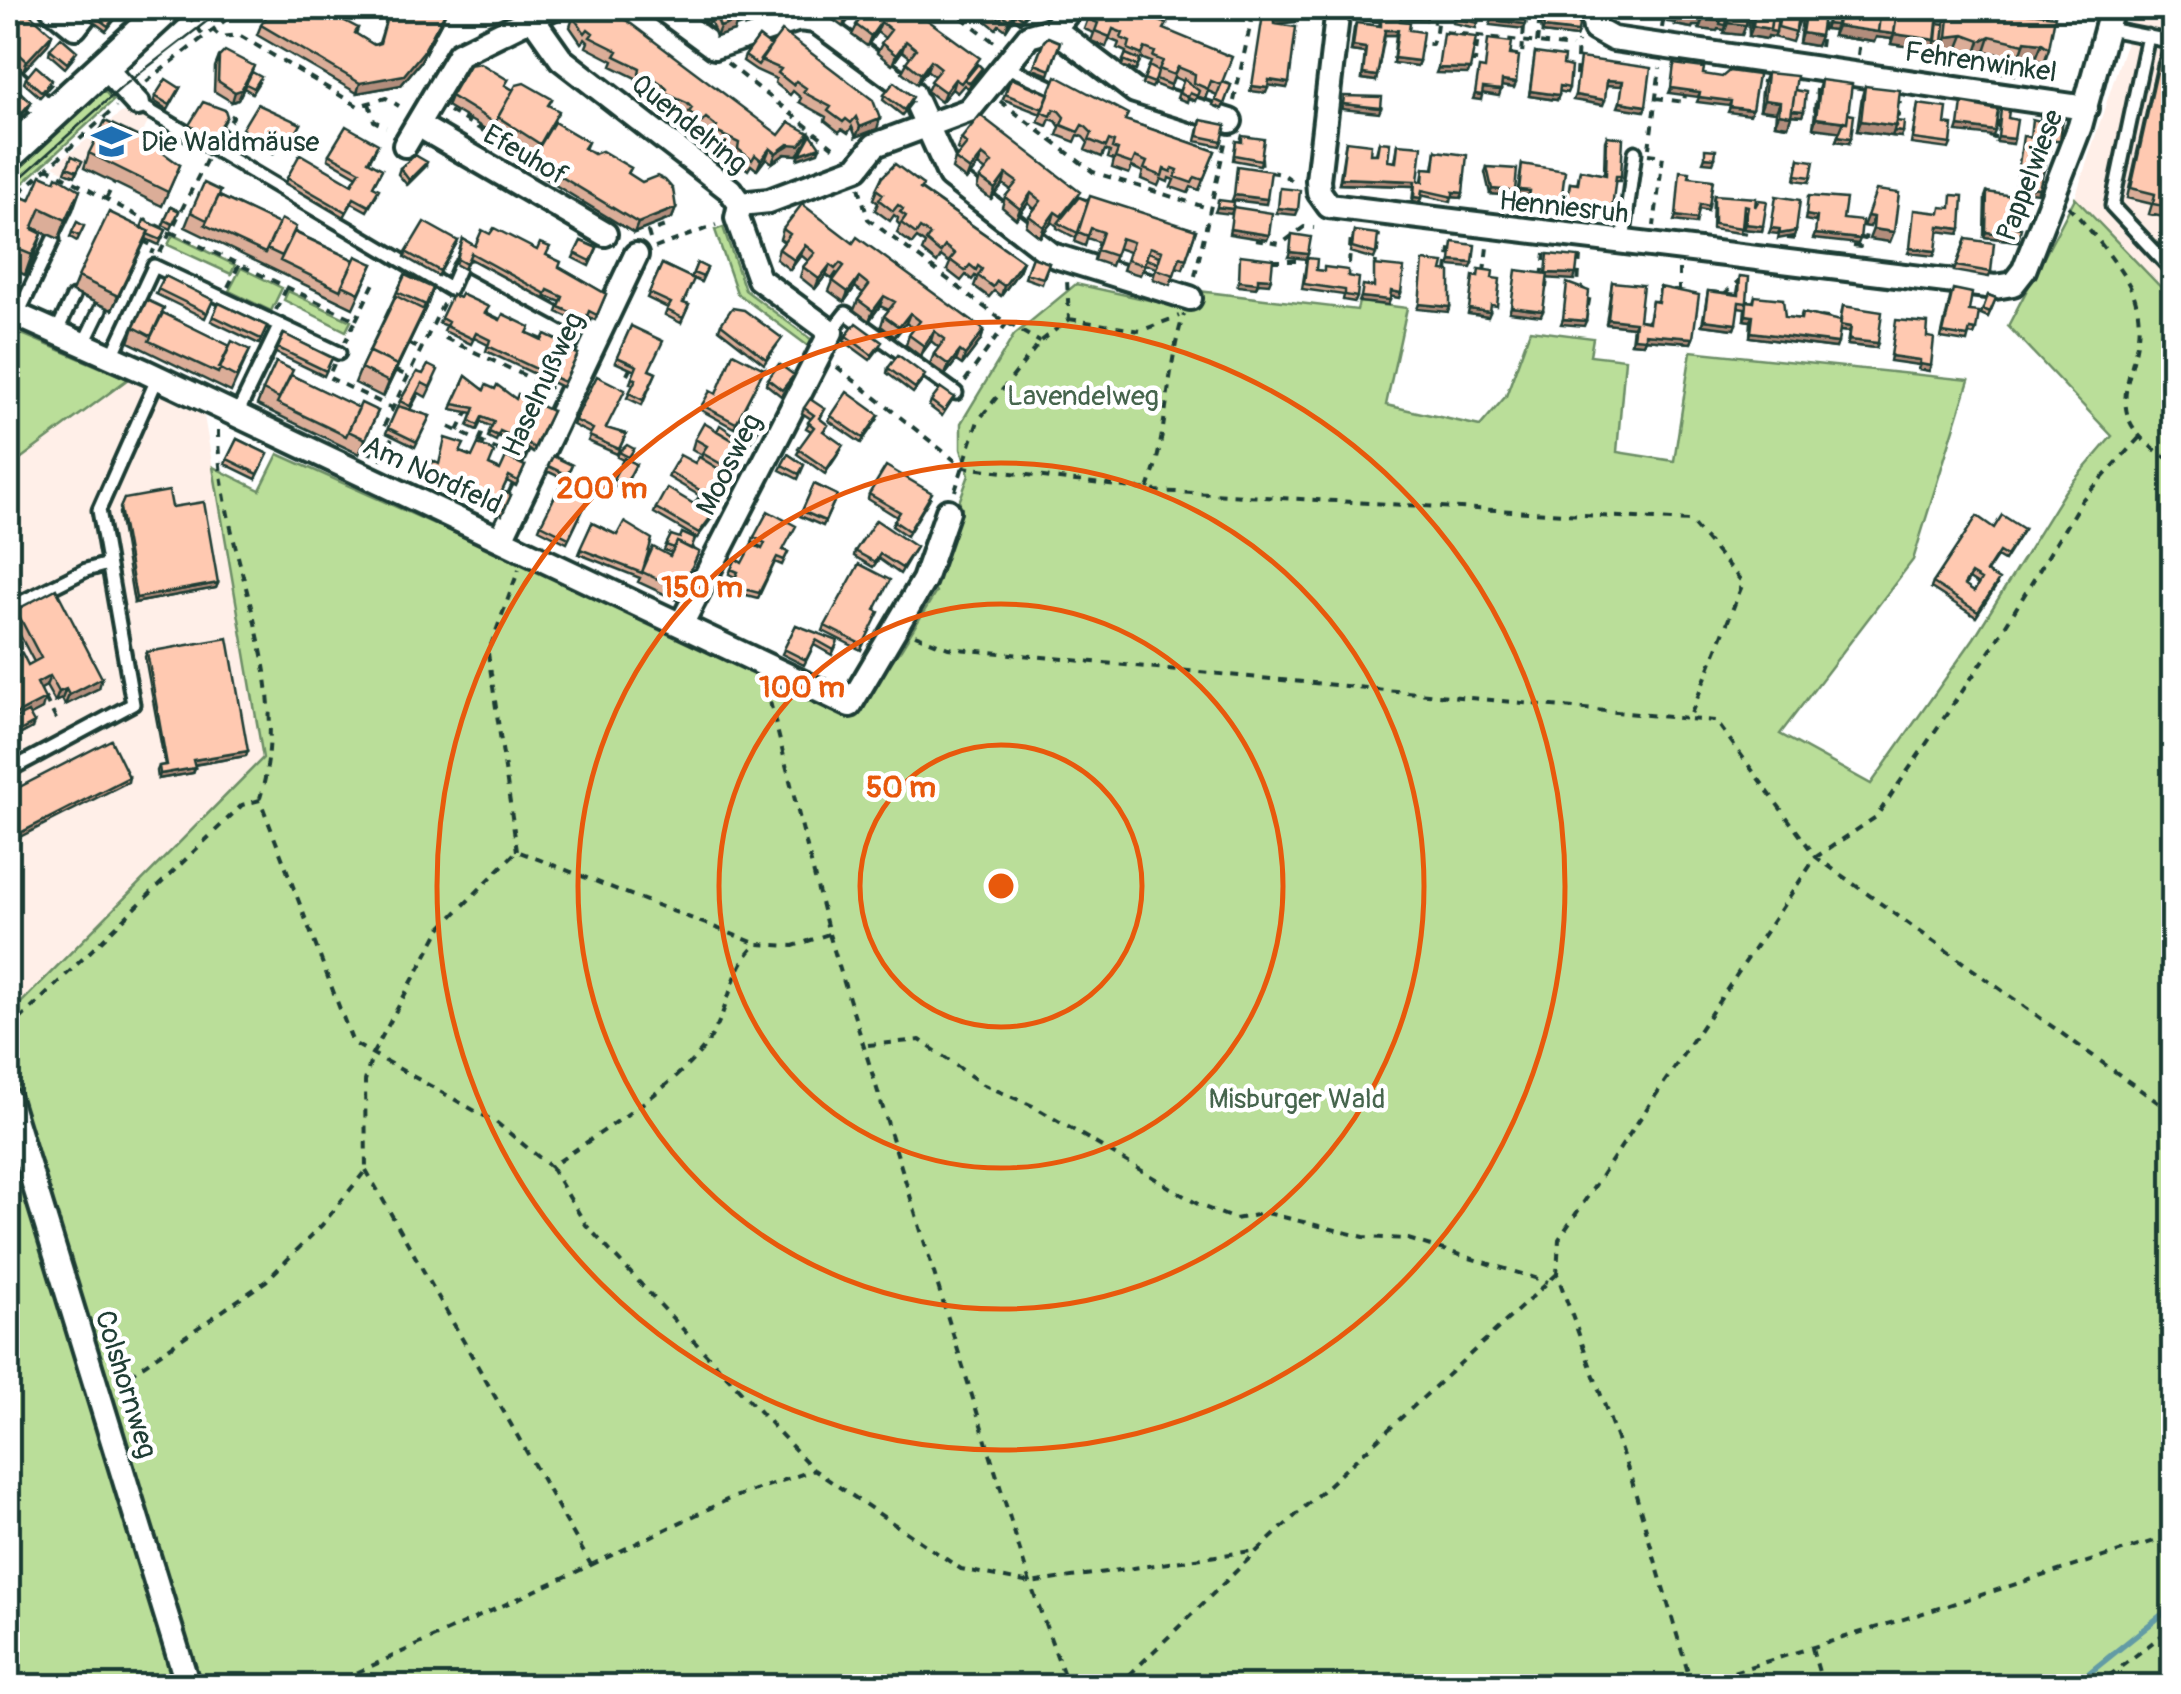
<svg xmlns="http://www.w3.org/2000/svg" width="2181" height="1694" font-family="Pangolin,sans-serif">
	<rect width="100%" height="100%" fill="#fff"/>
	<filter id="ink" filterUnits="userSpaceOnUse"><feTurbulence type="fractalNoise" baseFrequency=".01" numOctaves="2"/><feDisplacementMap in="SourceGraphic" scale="20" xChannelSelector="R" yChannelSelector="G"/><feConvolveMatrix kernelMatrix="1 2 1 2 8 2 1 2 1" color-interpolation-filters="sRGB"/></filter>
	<g filter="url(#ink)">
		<path fill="#ffefe8" d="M2133 8H2173V300L2075 198 2127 40Z
			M131 110 149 120 117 185 71 162 65 172 53 166 121 113Z
			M128 379 204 416 263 758 8 1016V468Z"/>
		<path fill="#bade99" stroke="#6c8e66" stroke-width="2.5" d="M100 86 113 101 8 197V169Z
			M2075 198 2173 300V1686H8V1016L263 758 213 467 260 490 278 454 852 711 901 649 936 592 930 581 969 475 961 449V423L1014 335 1076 284 1194 310 1198 291 1357 310 1359 302 1407 308 1386 405 1480 426 1506 396 1530 330 1593 338 1590 355 1625 359 1617 452 1674 461 1691 351 1969 380 1913 560 1780 734 1871 784 1974 638 2065 491 2112 436 2008 326Z
			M723 227 745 290 816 343 812 349 737 293 715 230Z
			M173 235 235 265 231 274 168 245Z
			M241 268 282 288 271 311 229 291Z
			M288 291 351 321 346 331 284 300Z
			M8 328 128 379 8 468Z"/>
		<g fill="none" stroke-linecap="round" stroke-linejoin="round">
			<path stroke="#629ba5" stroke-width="6" d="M2073 1686 2174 1605"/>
			<defs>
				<path id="lane" d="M2108 29 2174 42
					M2148 36 2112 206 2174 272
					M1005 66 1049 86
					M138 104 450 289 460 266
					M1623 242 1635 152
					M471 267 598 336
					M18 314 53 240
					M57 331 73 297
					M831 332 846 313 956 393
					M84 343 100 310
					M112 356 154 266 339 353
					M237 414 280 325
					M8 609 86 570 108 564
					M8 771 133 704 99 510 158 377"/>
				<path id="street" d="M52 8 75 27 90 8
					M525 8 561 59 730 190 740 204
					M661 8 714 47 799 19 816 21 912 92 950 176 1052 255 1190 298
					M1338 8 1318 180 1319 192 1329 206 1995 287 2013 284 2024 270 2080 126 2112 8
					M1592 8 1595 29 1613 39 2086 108
					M1054 29 1135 91 1230 121
					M103 66 138 104
					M8 75 51 115
					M418 125 605 234
					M405 145 459 54 552 8
					M740 204 769 201 857 168 875 145 969 110 1029 36 1054 29 1071 8
					M8 311 146 372 850 705 924 580 948 511
					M501 539 636 255
					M681 625 831 332 759 279 737 218 740 204
					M8 1099 188 1686"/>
				<path id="secondary" d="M8 155 167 8"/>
			</defs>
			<use href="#lane" stroke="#1f3d34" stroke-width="19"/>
			<use href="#street" stroke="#1f3d34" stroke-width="30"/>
			<use href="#secondary" stroke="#1f3d34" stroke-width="38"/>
			<path stroke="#1f3d34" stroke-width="4" stroke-dasharray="8 8" stroke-linecap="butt" d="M949 8 997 44
				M1439 8 1436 31 1572 47
				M1428 9V21L1435 22
				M188 15 203 35
				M1296 20 1300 8
				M1662 28 1665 8
				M212 29 221 37 239 35 358 106 386 98 399 106
				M1537 43 1539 24H1543
				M1820 47 1825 8
				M1419 52 1422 43 1432 44 1436 31
				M1510 54 1522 56 1524 25
				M1858 55 1860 40
				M1470 61H1475L1478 36
				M727 63 837 150
				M1944 66 1946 52
				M1969 69 1970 56
				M1979 71 1981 54
				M2002 74 2005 57
				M1576 75 1578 42
				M2013 76 2016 59
				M2036 79 2039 62
				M146 82 241 8
				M1656 98 1684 102 1685 95
				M1761 99 1763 80
				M1000 101 1093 172 1211 209
				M1234 101 1254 8
				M369 103 374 121 386 127
				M449 111 516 150V158
				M1815 111 1817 89
				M1894 116H1898L1900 101
				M222 135 233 117 225 112
				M1989 136 1994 138 1998 116
				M1649 148 1660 68
				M1648 154 1663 156 1654 226
				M1261 157 1262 171
				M46 167 147 221
				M1270 172 1283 174 1297 184
				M859 187 868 219 999 318 1040 342
				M106 199 114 183
				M8 203 116 107
				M2068 206C2084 221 2125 272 2133 293 2160 365 2077 407 2174 462
				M1741 215V233L1748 234
				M156 225 356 320 345 342
				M1787 238 1798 239
				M650 239 648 232 671 224
				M1255 240 1281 244 1304 227 1314 228
				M143 241 155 247 152 254
				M1853 246 1860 247 1861 238 1865 239 1867 227
				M655 248 716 225
				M160 253 207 159
				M1545 253 1542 278 1547 279 1546 288
				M1580 256 1578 285 1590 295 1585 322
				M1272 261H1309
				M1375 269 1379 234
				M1679 269V294
				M1447 272 1451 242
				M1484 272 1487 247
				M1195 276 1226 139
				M1348 280 1351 234 1358 235
				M228 287 239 265
				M1724 294 1743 278
				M276 310 287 287
				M1821 317 1833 319
				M1069 319 1140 331 1179 316
				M356 320 374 283
				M445 338 551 388
				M409 344 421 349
				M334 364 328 377 392 408
				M837 367 963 467 1157 491 1690 521 1743 583 1689 719 1716 721 1816 857 2174 1114
				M396 371 408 376
				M627 375 630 369
				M965 381 1006 324
				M449 427 517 459
				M218 430C218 554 297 675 260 798
				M458 431 468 411
				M479 441 487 423
				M507 454 515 437
				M370 455 444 302
				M381 460 393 436
				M1148 489C1169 433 1165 371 1184 314
				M955 491 978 421 1040 342 1069 319 1067 280
				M8 628 24 658
				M915 635 948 648 1689 719
				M766 686 829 934 1030 1583 1068 1686
				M45 698 59 725
				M517 851 488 653 519 569
				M8 1031 242 805 260 800 353 1043 497 1123 551 1167C598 1133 669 1092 705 1046 730 1014 729 968 757 944L793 946 829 934
				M868 1045 920 1040 982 1084 1033 1106 1201 1206 1235 1219 1267 1213 1364 1237 1408 1239 1548 1282
				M551 1167 586 1225 813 1469
				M8 1219 23 1216
				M116 1384 266 1281 322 1225 366 1170 365 1081 372 1055 441 928 517 851 755 943
				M591 1565 729 1499 814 1470 961 1569 1030 1583 1258 1550 1557 1274
				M1812 1648 1823 1686
				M328 1686 591 1565 366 1170
				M1118 1686 1258 1550
				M1688 1686 2174 1535
				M1692 1686 1631 1478 1557 1274 1559 1239 1816 857 1876 817 1992 648 2082 500 2140 437
				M2096 1686 2174 1626"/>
			<use href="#lane" stroke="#fff" stroke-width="11"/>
			<use href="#street" stroke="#fff" stroke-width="22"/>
			<use href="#secondary" stroke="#fff" stroke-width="30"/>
			<path stroke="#1f3d34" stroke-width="2.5" d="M8 189 122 87 224 8"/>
		</g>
		<path fill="#dbad98" stroke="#1f3d34" stroke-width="2.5" fill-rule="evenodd" d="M8 8 52 34 48 44 23 71 8 57Z
			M122 8 120 13 106 31 91 20 93 15Z
			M576 8 797 155 785 154 772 163 766 158 757 170 751 165 748 170 734 159 735 153 710 141 712 136 708 132 702 128 699 132 685 122 687 117 683 113 661 103 662 98 658 94 653 90 649 94 636 84V78L611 66 613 61 586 47 588 42 585 39 581 43 570 27Z
			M681 8H766L763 21 745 27 740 11 734 13V31L716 37 711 22 704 24 699 10 684 16Z
			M831 8H911L982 68 980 73 968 88 964 85 957 93 952 89 941 102 927 91 934 76 927 70 917 84 902 72 910 57 902 51 892 65 877 53 885 38 877 32 867 46 852 35 860 19 853 14 843 27 828 16Z
			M973 8H1032L1020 23 1014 18 1006 30 999 25 996 29 981 17 982 13Z
			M1092 8 1132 10 1164 29 1223 82 1231 85 1222 109 1213 105 1217 95 1208 91 1205 99 1197 96 1195 101 1188 98 1187 102 1177 98 1183 81 1174 77 1169 90 1154 84 1152 88 1142 84 1151 62 1141 58 1136 71 1122 66 1126 52 1117 48 1119 43 1109 39 1106 47 1091 41 1094 33 1084 29Z
			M1220 8H1240L1238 15Z
			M1361 8H1429L1426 20 1401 17 1400 21 1409 30 1419 61 1417 66 1393 63 1396 35H1385L1376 81 1362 79 1365 53 1351 51 1354 28 1356 23 1379 26 1380 22 1360 20Z
			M1448 8H1481L1476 28 1453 23 1454 14 1447 12Z
			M1539 8H1563L1561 21 1578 32 1576 37 1542 33Z
			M1669 8H1824L1816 46 1799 43 1803 10 1792 42 1774 37 1768 36 1767 39 1749 36 1748 13 1742 35 1724 33 1725 30 1718 29 1717 31 1699 29 1700 26H1693L1692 28 1675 25V23L1667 22Z
			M1830 8H1881L1880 15 1895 17 1897 8H1939L1938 23 1944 24 1949 8H1981L2049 48 2044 63 2036 58 2020 56 2019 59 1985 51 1975 56 1958 50 1942 52V42L1941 47 1934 46 1932 50 1891 44 1892 39 1876 37 1874 42 1833 36 1834 30 1825 29Z
			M443 19 420 62 401 85 357 93 257 35 261 25 358 28 356 34 374 45 379 43 386 21Z
			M759 37 877 129 856 137 852 127 848 133 842 129 839 132 825 121 826 117 799 102 801 98 793 91 790 95 775 83 776 79 756 70 743 61 745 56Z
			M1044 41 1060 42 1049 75 1033 69Z
			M50 49 75 56 65 68 49 54Z
			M1535 53 1563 65 1569 88 1567 93 1559 91 1557 100 1529 96Z
			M2161 53 2174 56V236L2169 235 2173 219 2149 214 2152 204 2127 198 2157 63Z
			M219 57 252 72 259 82 252 93 244 88 238 100 232 102 214 91 215 67Z
			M1767 73 1795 90 1804 111 1802 116 1791 115 1788 126 1775 124 1776 112 1760 110 1763 83Z
			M26 78 51 85 40 97 24 83Z
			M1011 78 1049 94 1215 151 1199 190 1191 187 1188 193 1171 187 1174 180 1169 178 1168 182 1161 179 1158 186 1141 179 1143 172 1132 167 1129 174 1112 168 1114 160 1108 158 1110 152 1105 150 1102 157 1085 150 1088 143 1083 137 1078 135 1075 142 1057 135 1060 127 1056 121 1050 119 1047 126 1038 122 1041 114 1003 99Z
			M508 80 505 85 513 90 552 99 549 105 555 123 588 142 585 149 631 168 628 174 676 208 672 218 634 233 529 169 533 158 447 106 451 96Z
			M1821 80 1848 114 1851 138 1849 143 1836 141 1840 131 1813 128 1818 90Z
			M1865 86 1896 121 1901 137 1892 136 1893 134 1892 136 1857 131 1862 96Z
			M180 88 168 110 154 101 155 96Z
			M884 95 912 102 902 115 883 100Z
			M1918 104 1945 124 1951 144 1949 149 1911 144Z
			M1201 120 1222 141 1220 146 1196 141Z
			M225 121 212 144 187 130 189 125Z
			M301 124 291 143 282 138 273 154 240 134 242 129Z
			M1242 136 1261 160 1260 165 1233 160 1236 141 1240 142Z
			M1607 136 1621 176 1620 181H1615L1610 214H1606L1604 220 1573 217 1574 211 1566 210 1570 183 1577 184 1580 170 1604 175 1605 141Z
			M961 139 1078 197 1196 230 1183 269 1176 267 1170 285 1153 279 1156 268 1145 264 1140 275 1123 270 1129 252 1117 248 1111 266 1094 260 1099 242 1087 238 1085 246 1075 242 1080 226 1076 238 1057 228V226L1052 222 1040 237 1026 226 1029 216 1035 209 1032 207 1028 203 1016 219 1002 207 1005 197 1011 190 1003 184 991 199 977 188 980 178 986 171 978 165 966 180 952 169 955 159 961 152 957 149Z
			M1346 141 1370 154H1376L1379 142 1388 161 1395 162 1398 144 1418 181H1422L1424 168 1433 169 1436 151 1463 193 1461 198 1452 197 1451 202 1421 195 1419 203 1412 202 1414 186 1339 184Z
			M376 149 369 162 382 169 373 186 377 194 367 211 352 203 344 217 285 183 287 178 352 184 357 176 328 159 329 154Z
			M89 153 180 165 162 206 84 168Z
			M72 156 82 161 75 176 65 172Z
			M1799 159 1811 177 1809 182 1795 180Z
			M1522 164 1560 210 1558 215 1526 210 1528 196 1517 195Z
			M425 167 407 185 398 174 400 168Z
			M1487 167 1515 191 1513 196 1490 194 1485 172Z
			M882 177 923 185 921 189 1023 261 1019 271 1001 296 994 291 989 297 974 286 977 278 975 276 972 280 966 275 961 281 947 270 950 263 941 256 937 263 922 251 925 244 917 238 912 244 897 233 900 225 897 222 898 218 894 215 890 221 875 210 878 203 873 199Z
			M55 181 80 190 59 239 34 228 35 254 25 275 8 267V209L17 210Z
			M1987 192 2015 227 2018 241 1984 237 1985 197Z
			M1714 195 1755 207 1763 226 1762 231 1743 229 1746 211 1744 210 1740 233 1712 229 1713 200Z
			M219 196 354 260 373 264 353 308 185 227 191 212Z
			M171 207 179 211 171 229 163 225Z
			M77 222 84 226 77 241 70 237Z
			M141 228 166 230 159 245 146 239 112 310 72 292 78 277Z
			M783 229 853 243 984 330 981 340 962 365 956 361 945 375 930 364 934 354 939 348 937 346 931 341 920 356 906 345 909 335 914 329 906 323 895 337 881 326 884 316 889 310 880 306 869 321 854 310 858 300 863 293 855 287 844 302 829 291 833 281 838 274 836 273 832 279 826 275 815 289 800 277 803 267 808 261 801 255 790 270 776 259 779 249 784 242 780 239Z
			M1354 231 1376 254 1374 259 1350 252Z
			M463 239 475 246 547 255 559 267 606 294 595 320 587 316 584 324 557 312 561 302 546 296 545 299 469 258 464 269 455 264Z
			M1966 239 1991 272 1989 277 1954 271Z
			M458 241 438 276 405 257 406 252Z
			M581 241 597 248 589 266 573 258Z
			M1032 257 1049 263 1042 284 1025 278Z
			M1307 258 1316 270 1348 276 1357 297 1355 302 1343 300 1344 295 1302 289Z
			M697 263 707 268 701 282 692 278 684 303 689 305 681 323 665 315 668 308 647 298 662 264 691 278Z
			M405 275 433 288 428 303 383 397 355 383 361 368Z
			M165 276 213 300 205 318 156 294Z
			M1740 276 1747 301 1753 302 1755 296 1785 317 1800 319 1802 313 1840 321 1843 306 1876 348 1847 345 1849 332 1839 331 1836 348 1750 337 1751 321 1744 320 1745 308 1738 307 1734 329 1702 325 1708 291 1737 294Z
			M1612 282 1639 320 1648 321 1652 301H1657L1660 287 1693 338 1691 343 1645 339 1643 344 1631 343 1633 327 1606 324Z
			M1951 294 1969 311 1976 330 1974 335 1969 334 1967 342 1941 338Z
			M452 295 528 333 578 354 562 387 486 351 488 345 474 338 471 344 444 331 446 326 439 323Z
			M1988 295 1996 298 1988 317 1981 314Z
			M219 303 267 326 259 344 211 321Z
			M163 313 230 346 250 350 231 392 129 342 134 327Z
			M721 324 782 338 764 364 719 329Z
			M631 326 650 370 656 373 642 405 627 398 634 384 630 383 635 371 615 362Z
			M284 334 332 358 324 376 276 353Z
			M846 336 880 347 870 360 844 341Z
			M888 368 923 380 913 393 887 373Z
			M764 369 734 428 701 410 702 405 716 394Z
			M417 372 434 380 426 397 419 393 410 410 430 416 415 447 386 433 400 401Z
			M291 375 359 408 378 411 359 454 257 405 263 390Z
			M466 376 484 390 531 410 552 411 533 453 509 436 507 440 498 436 496 441 488 437 492 427 481 422 477 430 468 426 473 413 451 409Z
			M768 379 792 380 781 396 766 384Z
			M954 397 942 416 929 406 931 401Z
			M804 408 825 409 820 419 828 425 824 432 841 450 825 474 797 454 811 431 806 428 811 419 802 413Z
			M831 416 877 420 861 443 829 421Z
			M575 420 626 434 617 454 588 441 591 434 573 425Z
			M758 430 746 449 741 446 729 470 724 467 707 500 668 477 670 472 695 463 701 458 702 455 692 449 695 439 717 431 736 436Z
			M237 439 268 454 256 479 225 464Z
			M634 449 628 460 636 464 623 490 612 484 623 460 617 457 619 452Z
			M461 452 500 470 525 466 516 486 507 481 502 491 511 495 502 515 488 503 486 506 432 480 427 475 433 461 438 464Z
			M788 454 804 465 798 479 780 470Z
			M553 456 572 465 566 480 547 471Z
			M814 484 837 495 823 526 800 516Z
			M869 494 930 498 907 536 892 526 897 517 868 499Z
			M590 495 567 543 539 529 541 524Z
			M124 499 172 507 218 583 216 588 134 603 119 513Z
			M694 504 717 509 715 514 697 538 654 513 656 508Z
			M592 523 617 535 642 570 670 556 672 553 664 550 671 535 699 552 677 600 638 582 640 578 579 554Z
			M1994 528 2024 529 2004 561 1997 557 1987 572 1997 585 1976 617 1931 588 1933 583ZM1969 579 1978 585 1974 592 1965 586Z
			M754 537 788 552 782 565 775 562 758 598 738 593 740 589 732 585 735 577 729 574 736 559 742 563 762 549 763 548 752 542Z
			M916 547 900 574 879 559 873 567 854 556 855 551Z
			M16 610 99 688 65 705 62 699 55 702 46 686 41 689 42 709 30 715 32 728 12 739 8 730V661L28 665 34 662 12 620Z
			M876 610 861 650 823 631 825 626Z
			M796 625 836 646 832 655 814 645 804 665 782 654Z
			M147 652 248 751 246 756 194 765 193 773 158 779 157 771 159 766 165 765 145 657Z"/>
		<path fill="#b28d7c" stroke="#1f3d34" stroke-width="2.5" d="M694 8H700L699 10 684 16 686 11Z
			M778 8H793L792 10 775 16Z
			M854 8H855L853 14 843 27 846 17Z
			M1018 8H1022L1016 13 1006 30 1009 20Z
			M1619 8H1662L1659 18 1617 12Z
			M447 9 443 19 420 62 401 85 357 93 360 83Z
			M767 11 763 21 745 27 749 17Z
			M714 12 711 22 704 24 707 14Z
			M1403 12 1428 15 1426 20 1401 17Z
			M1362 15 1381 17 1380 22 1360 20Z
			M1678 15 1696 18 1702 21 1700 26H1693L1692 28 1675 25Z
			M1297 17 1296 22 1272 24 1274 19Z
			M1703 19 1721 21 1726 25 1725 30 1718 29 1717 31 1699 29Z
			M1492 20 1526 24 1524 29 1490 25Z
			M737 21 734 31 716 37 720 27Z
			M881 22 877 32 867 46 871 36Z
			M1728 23 1746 25 1742 35 1724 33Z
			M1827 24 1836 25 1834 30 1825 29Z
			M1753 26 1770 29 1776 32 1774 37 1768 36 1767 39 1749 36Z
			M1837 26 1894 34 1892 39 1876 37 1874 42 1833 36Z
			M1544 28 1578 32 1576 37 1542 33Z
			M1385 30H1398L1396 35H1384Z
			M1802 33 1820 36 1816 46 1799 43Z
			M52 34 48 44 23 71 27 61Z
			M1894 34 1936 40 1932 50 1891 44Z
			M1964 35 1958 50 1942 52 1947 37Z
			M1990 36 1985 51 1975 56 1980 41Z
			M906 41 902 51 892 65 896 55Z
			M2025 41 2042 43 2036 58 2020 56Z
			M1353 46 1366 48 1365 53 1351 51Z
			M1394 58 1419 61 1417 66 1393 63Z
			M931 60 927 70 917 84 921 74Z
			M254 66 238 100 232 102 235 92Z
			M1438 68 1470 69 1468 74 1436 73Z
			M1363 74 1377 76 1376 81 1362 79Z
			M955 79 952 89 941 102 945 92Z
			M1269 80 1289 83 1287 88 1267 85Z
			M1607 80 1623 81 1621 86 1606 85Z
			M1502 81 1516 83 1514 88 1500 86Z
			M1252 86 1268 88 1266 93 1250 91Z
			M1483 88 1501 90 1499 96 1481 93Z
			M1671 88 1700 92 1698 97 1669 93Z
			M1530 91 1559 95 1557 100 1529 96Z
			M1475 94 1482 95 1481 100 1473 99Z
			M1575 95 1605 100 1603 105 1573 100Z
			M1699 97 1731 101 1729 106 1697 102Z
			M1764 100 1780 102 1776 112 1760 110Z
			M31 102 29 107 8 131V128Z
			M1620 102 1646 106 1644 111 1618 107Z
			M1343 104 1381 108 1379 113 1341 109Z
			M1730 107 1752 110 1750 115 1728 112Z
			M1792 110 1804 111 1802 116 1790 115Z
			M1779 114 1791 116 1788 126 1775 124Z
			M1816 118 1847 122 1843 132 1813 128Z
			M880 119 877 129 856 137 860 127Z
			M1861 121 1896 126 1892 136 1857 131Z
			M1959 126 1995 131 1993 136 1957 132Z
			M1894 131 1903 132 1901 137 1892 136Z
			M809 133 806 143 797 155 785 154 772 163 776 153Z
			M1838 136 1851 138 1849 143 1836 141Z
			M1998 137 2014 139 2013 144 1996 142Z
			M820 147 818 152 798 159 800 154Z
			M770 148 766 158 757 170 761 160Z
			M982 155 978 165 966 180 970 170Z
			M1705 157 1715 158 1713 163 1703 162Z
			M427 162 425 167 407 185 409 180Z
			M1006 174 1003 184 991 199 995 189Z
			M1341 178 1415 181 1414 186 1339 184Z
			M2016 185 2039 188 2037 193 2014 190Z
			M1492 189 1515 191 1513 196 1490 194Z
			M80 190 73 210 59 239 66 220Z
			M1519 190 1530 191 1528 196 1517 195Z
			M1453 192 1463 193 1461 198 1451 197Z
			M1031 193 1028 203 1016 219 1020 209Z
			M1234 195 1267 199 1266 204 1232 200Z
			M1414 197 1421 198 1419 203 1412 202Z
			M1700 204 1709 206 1708 211 1699 209Z
			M1567 205 1575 206 1574 211 1566 210Z
			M1217 207 1233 209 1231 214 1215 212Z
			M676 208 672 218 634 233 638 223Z
			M1278 208 1298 210 1296 215 1276 213Z
			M1055 212 1052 222 1040 237 1044 227Z
			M1575 212 1606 215 1604 220 1573 217Z
			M1806 215 1817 217 1815 222 1805 220Z
			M1676 216 1697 219 1696 224 1674 221Z
			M1867 216 1874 217 1870 227 1863 226Z
			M1745 224 1763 226 1762 231 1743 229Z
			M1939 226 1961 229 1959 234 1937 231Z
			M1771 228 1780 229 1778 234 1769 233Z
			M1230 229 1269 235 1267 240 1229 234Z
			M1873 229 1894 232 1890 242 1869 239Z
			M149 231 143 246 112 310 118 296Z
			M1796 231 1794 236 1778 239 1779 234Z
			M1986 232 2019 236 2018 241 1984 237Z
			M42 234 35 254 25 275 32 255Z
			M1815 234 1860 239 1858 244 1813 239Z
			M805 245 801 255 790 270 794 260Z
			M1910 248 1936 251 1934 256 1908 253Z
			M1290 252 1308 254 1306 259 1288 257Z
			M1023 261 1019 271 1001 296 1004 286Z
			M1451 261 1473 263 1471 268 1449 266Z
			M830 265 826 275 815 289 819 279Z
			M1546 273 1576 274 1574 280 1544 278Z
			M859 277 855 287 844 302 848 292Z
			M1258 278 1271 279 1269 284 1258 283 1256 288 1237 286 1239 281Z
			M433 288 428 303 383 397 389 382Z
			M1391 291 1401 293 1399 298 1389 296Z
			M884 296 880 306 869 321 873 311Z
			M1361 297 1390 300 1388 305 1359 302Z
			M1419 304 1450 307 1448 312 1417 309Z
			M1511 307 1543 311 1541 316 1509 312Z
			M1469 309 1490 312 1488 317 1468 314Z
			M910 313 906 323 895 337 899 327Z
			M1746 315 1753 316 1751 321 1744 320Z
			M1563 319 1586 321 1584 326 1561 324Z
			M1608 319 1635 322 1633 327 1606 324Z
			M1704 320 1736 324 1734 329 1702 325Z
			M1840 325 1851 327 1849 332 1838 330Z
			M984 330 981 340 962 365 965 355Z
			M934 331 931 341 920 356 924 346Z
			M1751 332 1838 343 1836 348 1750 337Z
			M1645 334 1693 338 1691 343 1645 339 1643 344 1631 343 1633 338Z
			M1849 340 1878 343 1876 348 1847 345Z
			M960 351 956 361 945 375 949 365Z
			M1891 356 1920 360 1919 365 1890 361Z
			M1920 364 1931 366 1929 371 1918 369Z
			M218 583 216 588 134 603 136 598Z
			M50 676 46 686 34 693 37 683Z
			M102 678 99 688 65 705 69 695Z
			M66 689 62 699 55 702 59 692Z
			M45 699 42 709 10 726 8 722V724V718Z
			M34 723 32 728 12 739 14 734Z
			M248 751 246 756 192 765 193 760Z
			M195 768 193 773 158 779 160 774Z
			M129 777 128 782 8 843V839Z"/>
		<path fill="#ffc9b1" stroke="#1f3d34" stroke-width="2.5" fill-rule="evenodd" d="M8 8H23L52 34 27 61 8 44Z
			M99 8H122L108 26 93 15Z
			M272 8H320L358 28 355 33 374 45 380 43 386 21 396 8H443L447 9 423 52 404 75 360 83 261 25Z
			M576 8H610L779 135 789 122 809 133 800 145 788 144 776 153 770 148 761 160 755 155 752 160 738 149 739 143 714 131 717 127 711 122 706 118 702 122 689 112 692 108 687 103 664 93 667 89 662 84 656 80 653 84 639 74 640 68 615 56 618 51 590 37 593 33 588 29 585 33 573 17Z
			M705 8H733L737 21 720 27 714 12 707 14Z
			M746 8H766L767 11 749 17Z
			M833 8H854L846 17Z
			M861 8H911L980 58 961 83 955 79 945 92 930 81 941 68 931 60 921 74 906 62 916 49 906 41 896 55 881 43 891 30 881 22 871 36 856 25 866 11Z
			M985 8H1018L1009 20 1003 15 1000 19Z
			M1020 8H1030L1022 18 1016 13Z
			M1092 8H1133L1132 10 1167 24 1164 29 1232 57 1221 85 1211 81 1208 89 1194 83 1195 74 1178 67 1174 75 1159 69 1163 61 1153 57 1155 52 1145 48 1142 55 1128 49 1130 42 1121 38 1123 33 1113 29 1110 37 1095 31 1098 23 1088 19Z
			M1264 8H1299L1297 17 1274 19V24L1296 27 1289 83 1269 80 1268 88 1252 86Z
			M1363 8H1429L1428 15 1403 12 1400 21 1410 22 1409 30 1423 32 1419 61 1394 58 1398 30H1385L1377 76 1363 74 1366 48 1353 46 1356 23 1381 26V17L1362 15Z
			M1449 8H1481L1478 23 1454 18 1456 9Z
			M1494 8H1528L1526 24 1492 20Z
			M1541 8H1563L1561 21 1580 16 1578 32 1544 28Z
			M1670 8H1678L1677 18 1669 17Z
			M1679 8H1697L1696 18 1678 15Z
			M1697 8H1703L1702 21H1695Z
			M1704 8H1723L1721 21 1703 19Z
			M1723 8H1729L1726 25 1720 24Z
			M1730 8H1748L1746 25 1728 23Z
			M1749 8H1754L1751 29Z
			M1755 8H1773L1770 29 1753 26Z
			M1773 8H1779L1776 32 1770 31Z
			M1781 8H1799L1796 32 1778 27Z
			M1799 8H1804L1796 29Z
			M1806 8H1824L1820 36 1802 33Z
			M1830 8 1838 9 1836 25 1827 24Z
			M1839 8H1881L1878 32 1837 26Z
			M1898 8H1939L1936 40 1894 34Z
			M1950 8H1981L2055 16 2049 48 2042 43 2025 41 2024 44 1990 36 1980 41 1964 35 1947 37Z
			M1880 15 1896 17 1894 34 1878 32Z
			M1937 23 1945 24 1943 42 1935 41Z
			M782 31 873 100 880 119 860 127 856 117 851 123 846 119 843 122 828 111 831 107 803 92 806 88 796 81 793 85 778 73 781 69 760 60Z
			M1443 33 1476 37 1470 69 1438 68Z
			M61 37 77 51 67 63 50 49Z
			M759 37 771 46 758 65 745 56Z
			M1048 37 1060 42 1050 70 1035 64 1044 41Z
			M1488 39 1512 42 1510 55 1519 56 1516 83 1502 81 1501 90 1483 88 1482 95 1475 94 1479 68 1485 69Z
			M225 51 254 66 241 90 235 92 218 81 219 57Z
			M1535 53 1564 57 1563 65 1571 67 1569 88 1560 86 1559 95 1530 91Z
			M2161 53 2174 56V208L2153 204 2155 194 2131 188Z
			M1126 54 1140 60 1138 66 1123 60Z
			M1580 58 1651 68 1646 106 1620 102 1623 81 1607 80 1605 100 1575 95Z
			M480 63 508 80 505 85 513 90 495 123 451 96 469 65Z
			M978 64 982 68 970 83 965 80Z
			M1674 64 1704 68 1703 74 1722 77 1729 71 1758 75 1752 110 1730 107 1731 101 1699 97 1700 92 1671 88Z
			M36 66 52 80 42 92 26 78Z
			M1149 66 1158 71 1156 79 1170 85 1156 79 1154 83 1144 79Z
			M252 72 261 77 254 88 246 84Z
			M1767 73 1797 76 1791 116 1779 114 1780 102 1764 100Z
			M1056 76 1128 114 1125 120 1215 151 1203 180 1195 177 1192 183 1175 177 1178 170 1173 168 1171 172 1164 169 1162 176 1144 169 1147 162 1135 157 1132 164 1115 158 1118 150 1112 148 1114 142 1109 140 1106 147 1089 140 1092 133 1086 127 1082 125 1078 132 1061 125 1064 117 1059 111 1054 109 1051 116 1041 112Z
			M1011 78 1049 94 1043 109 1005 94Z
			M166 79 180 88 170 105 155 96Z
			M1184 79 1199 91 1197 96 1190 93 1188 97 1179 93Z
			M1821 80 1852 84 1847 122 1816 118Z
			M894 82 913 97 904 110 884 95Z
			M1222 82 1231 85 1224 104 1215 100Z
			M524 83 552 99 548 105 559 111 540 144 498 117 516 85Z
			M1865 86 1900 90 1896 126 1861 121Z
			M17 89 31 102 8 128V100Z
			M1795 90 1806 92 1804 111 1792 110Z
			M1344 96 1382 97 1381 108 1343 104Z
			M203 102 225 110 227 116 213 139 189 125Z
			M1962 103 1998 110 1995 131 1959 126Z
			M257 104 301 124 293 138 284 133 275 149 242 129Z
			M1918 104 1947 108 1945 124 1953 125 1951 144 1913 139Z
			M2001 109 2009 110 2008 118 2017 120 2014 139 1998 137Z
			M1848 114 1854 115 1851 138 1838 136 1844 121 1847 122Z
			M2041 114 2063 118 2060 141H2052L2039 188 2016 185 2023 136 2030 137 2032 119 2040 121Z
			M980 115 1080 192 1061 216 1055 212 1044 227 1029 216 1041 201 1031 193 1020 209 1005 197 1017 182 1006 174 995 189 980 178 992 163 986 158 982 155 970 170 955 159 967 144 961 139Z
			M1201 120 1226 125 1222 141 1198 136Z
			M105 121 145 140 180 165 168 192 89 153Z
			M1896 121 1904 122 1903 132 1894 131Z
			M554 122 588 142 584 148 594 154 602 151 631 168 628 173 642 182 657 176 665 180 673 189 676 208 638 223 532 159Z
			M346 126 378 144 368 161 382 169 373 186 379 189 369 206 354 198 346 212 287 178 300 154 352 184 360 171 329 154Z
			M811 134 820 147 800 154Z
			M1242 136 1264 139 1261 160 1234 155 1236 141 1242 142Z
			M1607 136 1623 138 1621 176H1616L1612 209H1607L1606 215 1575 212V206L1567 205 1570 183 1578 184 1580 170 1606 175Z
			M1346 141 1371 144 1370 154H1377L1379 142 1390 143 1388 161 1396 162 1398 144 1422 146 1418 181 1423 182 1424 168 1434 169 1436 151 1467 155 1463 193 1453 192V197L1422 190 1421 198 1414 197 1415 181 1341 178Z
			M1705 149 1716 150 1715 158 1705 157Z
			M415 155 427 162 409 180 400 168Z
			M72 156 82 161 77 171 67 167Z
			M1799 159 1814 161 1811 177 1796 175Z
			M895 164 923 185 920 189 1023 261 1004 286 997 281 993 287 978 276 982 269 978 266 976 270 970 265 965 271 950 260 955 254 945 246 940 253 926 241 930 235 920 228 916 234 901 223 906 216 900 212 903 209 898 205 893 211 879 200 883 194 876 189 882 177Z
			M1522 164 1565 171 1560 210 1528 205 1530 191 1519 190Z
			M1237 166 1271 171 1267 199 1234 195Z
			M1487 167 1517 169 1515 191 1492 189Z
			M1680 171 1690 172 1689 177 1713 180 1709 206 1700 204 1697 219 1676 216Z
			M41 175 55 181 57 176 80 190 66 220 41 208 32 229 42 234 32 255 8 245 12 236 8 234V210L9 206 17 210 23 197 30 200Z
			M204 183 221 191 207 220 191 212Z
			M1280 188 1300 190 1298 210 1278 208Z
			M1876 190 1899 193 1894 232 1873 229 1874 217 1867 216Z
			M1987 192 2019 197 2015 227 2021 228 2019 236 1986 232Z
			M1714 195 1756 198 1755 207 1759 200 1767 201 1763 226 1745 224 1748 206 1744 205 1742 228 1714 224Z
			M1952 195 1963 196 1961 229 1939 226 1936 251 1910 248 1914 210 1940 213 1941 207 1951 208Z
			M219 196 279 224 265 253 205 225Z
			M1090 196 1196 230 1186 259 1180 257 1174 275 1156 269 1162 251 1150 247 1144 265 1127 260 1133 242 1121 238 1115 256 1097 250 1103 232 1091 228 1088 236 1078 232Z
			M1776 196 1800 200 1796 231 1779 234 1780 229 1771 228Z
			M1808 196 1846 199 1843 219 1862 221 1860 239 1815 234 1817 217 1806 215Z
			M1079 197 1088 201 1078 233 1058 223Z
			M1218 200 1234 202 1233 209 1217 207Z
			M802 204 853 243 857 237 984 330 965 355 960 351 949 365 934 354 945 339 941 336 934 331 924 346 909 335 920 321 910 313 899 327 884 316 895 302 884 296 873 311 858 300 869 285 859 277 848 292 833 281 844 266 840 263 835 269 830 265 819 279 803 267 815 253 805 245 794 260 779 249 790 234 783 229Z
			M171 207 179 211 173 224 165 220Z
			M1233 207 1272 213 1269 235 1230 229Z
			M109 212 149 231 118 296 78 277Z
			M281 219 296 227 282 256 267 249Z
			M144 220 166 230 161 240 147 234 149 231 141 228Z
			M77 222 84 226 79 236 72 232Z
			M424 222 458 241 440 271 406 252Z
			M494 228 537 250 540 243 550 247 546 255 561 262 559 267 606 294 597 315 589 311 586 319 559 307 563 297 548 290 546 294 471 253 466 264 457 259 463 239 475 246 482 230 490 234Z
			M1354 231 1378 234 1376 254 1352 247Z
			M294 232 354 260 340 290 280 261Z
			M1292 234 1311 237 1308 254 1290 252Z
			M1966 239 1994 243 1991 272 1956 266Z
			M581 241 597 248 591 261 575 253Z
			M1453 242 1475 245 1473 263 1451 261Z
			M1148 252 1160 256 1158 263 1146 259Z
			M1548 254 1578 257 1576 274 1546 273Z
			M1240 255 1273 259 1271 279 1258 278V283L1239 281Z
			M356 256 373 264 359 293 342 285Z
			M1032 257 1049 263 1043 278 1026 273Z
			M1307 258 1317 259 1316 270 1324 271V267L1348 270V276L1359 278 1357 297 1345 295V290L1304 284Z
			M1423 261 1444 263 1442 271 1450 272V307L1419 304Z
			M697 263 707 268 703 277 693 273Z
			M662 264 694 279 683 303 689 305 683 318 667 310 671 303 649 293Z
			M1374 265 1404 268 1401 293 1391 291 1390 300 1361 297 1363 285 1374 287Z
			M1479 269 1493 271 1492 278 1500 279 1497 306 1491 305 1490 312 1469 309 1473 276 1478 277Z
			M1516 270 1548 274 1543 311 1511 307Z
			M405 275 433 288 426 305 397 292Z
			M165 276 213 300 207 313 158 289Z
			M1740 276 1749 277 1747 301 1754 302 1755 296 1783 299 1785 317 1801 319 1802 313 1841 321 1838 343 1751 332 1753 316 1746 315 1747 303 1739 302 1736 324 1704 320 1708 291 1739 295Z
			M1612 282 1643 285 1639 320 1643 321 1649 322 1652 301 1658 302 1660 287 1699 295 1693 338 1645 334V339L1633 338 1635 322 1608 319Z
			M1567 283 1589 291 1586 321 1563 319Z
			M1953 289 1972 293 1969 311 1979 312 1976 330 1970 329 1968 337 1943 333Z
			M461 294 489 307 485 313 500 320 503 314 530 327 527 333 542 340 545 334 572 347 570 351 578 354 564 382 488 346 490 340 476 333 473 339 446 326 448 322 441 318 452 295 459 298Z
			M1988 295 1996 298 1990 312 1983 309Z
			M396 296 424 310 395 370 397 365 369 352Z
			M147 300 164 308 151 336 134 327Z
			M219 303 267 326 261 339 213 316Z
			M1843 306 1882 312 1878 343 1849 340 1851 327 1840 325Z
			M732 308 744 310 782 338 766 359 721 324Z
			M163 313 230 346 218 373 149 341Z
			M1896 320 1928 323 1927 337 1934 338 1931 366 1920 364V360L1891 356Z
			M856 323 882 342 872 355 846 336Z
			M631 326 663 341 649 370 656 373 643 400 629 393 636 379 632 378 637 366 617 357Z
			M284 334 332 358 326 371 278 348Z
			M232 341 250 350 236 377 219 368Z
			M369 351 397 365 389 382 361 368Z
			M733 353 764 369 736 423 702 405 710 391 716 394Z
			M898 355 925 375 915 388 888 368Z
			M276 362 293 370 279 398 263 390Z
			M779 364 794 375 782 390 768 379Z
			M428 365 438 370 430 387 422 383 410 406 400 401 417 372 423 374Z
			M291 375 359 408 346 436 277 403Z
			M466 376 484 390 486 385 495 389 497 385 516 399 518 394 527 398 523 406 531 410 535 403 552 411 534 448 511 431 509 435 500 431 498 436 489 432 494 422 482 417 478 425 470 421 475 408 453 404Z
			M597 376 625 390 606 428 626 434 619 449 589 436 593 429 575 420Z
			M941 388 954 397 944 411 931 401Z
			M847 392 879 415 863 438 831 416Z
			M810 399 825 409 819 418 828 425 823 431 843 445 827 469 798 449 814 427 808 422 814 415 804 408Z
			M361 403 378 411 365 439 348 431Z
			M398 406 430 416 417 442 388 428Z
			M745 422 758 430 748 444 741 440 739 444 717 431 720 425 736 436Z
			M704 423 741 445 732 460 727 457 723 465 702 453 707 446 695 439Z
			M445 438 464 444 460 452 472 457 478 444 488 448 494 453 489 465 500 470 506 457 525 466 518 481 509 476 502 491 511 495 504 510 489 498 488 501 434 475 429 470 433 461 439 464Z
			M237 439 268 454 258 474 227 459Z
			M627 445 634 449 629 457 619 452Z
			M788 454 804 465 799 474 782 465Z
			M680 455 695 463 699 457 722 471 708 495 670 472Z
			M553 456 572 465 567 475 548 466Z
			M624 458 636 464 625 485 613 479Z
			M886 466 932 493 909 531 894 521 900 512 869 494Z
			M562 482 590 495 569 538 541 524Z
			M814 484 837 495 825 521 802 511Z
			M667 488 694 504 698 498 717 509 699 533 656 508Z
			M169 491 172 507 204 502 218 583 136 598 120 508 124 499Z
			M768 511 796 526 783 550 788 552 784 560 777 557 759 593 740 588 742 584 734 580 738 572 731 569 736 559 742 563 752 544 762 549 765 543 754 537Z
			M2002 515 2024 529 2006 556 1999 552 1986 572 1999 580 1978 612 1933 583 1977 516 1994 528ZM1971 574 1981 580 1974 592 1964 585Z
			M876 520 916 547 902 568 880 554 875 562 855 551Z
			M624 522 652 539 642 573 580 549 592 523 617 535Z
			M682 533 695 539 691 549 677 542 674 548 666 545 671 535 680 538Z
			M677 542 699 552 681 590 642 572 653 547 670 556Z
			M859 564 890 580 875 610 879 612 863 645 825 626Z
			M56 589 102 678 69 695 66 689 59 692 50 676 37 683 45 699 8 718V661L22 653 28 665 41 658 16 610Z
			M796 625 838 641 834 650 816 640 806 660 784 649Z
			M228 638 248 751 193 760 195 768 160 774 159 766 167 765 147 652Z
			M28 712 34 723 14 734 8 722Z
			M111 740 129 777 8 839V793Z"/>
	</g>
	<g fill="none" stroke="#e8590c" stroke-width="5">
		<circle cx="1001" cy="886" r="141"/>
		<circle cx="1001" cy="886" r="282"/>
		<circle cx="1001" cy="886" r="423"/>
		<circle cx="1001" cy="886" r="564"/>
	</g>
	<defs>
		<symbol id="school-bare" viewBox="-9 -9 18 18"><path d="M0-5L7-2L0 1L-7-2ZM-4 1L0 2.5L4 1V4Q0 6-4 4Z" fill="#1f6fb2" stroke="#fff" stroke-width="2.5" paint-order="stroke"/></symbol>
	</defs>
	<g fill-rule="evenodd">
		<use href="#school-bare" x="84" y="114" width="55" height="55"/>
	</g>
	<g text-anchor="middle" stroke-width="9" stroke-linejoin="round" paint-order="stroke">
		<g font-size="28" fill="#1f3d34" stroke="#fff">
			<text transform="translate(1981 61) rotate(8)" y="10">Fehrenwinkel</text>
			<text transform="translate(690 123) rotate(39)" y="10">Quendelring</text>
			<text transform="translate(526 154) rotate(30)" y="10">Efeuhof</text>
			<text transform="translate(2029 175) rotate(-69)" y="10">Pappelwiese</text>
			<text transform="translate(1564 206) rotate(6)" y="10">Henniesruh</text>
			<text transform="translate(542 384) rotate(-65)" y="10">Haselnußweg</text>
			<text transform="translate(728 464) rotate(-63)" y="10">Moosweg</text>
			<text transform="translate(433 474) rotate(25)" y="10">Am Nordfeld</text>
			<text transform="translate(127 1384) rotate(73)" y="10">Colshornweg</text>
		</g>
		<g font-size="28" fill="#1f3d34" stroke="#fff" text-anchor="start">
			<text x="141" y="151">Die Waldmäuse</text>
		</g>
		<g font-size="28" fill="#46654d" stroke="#fff">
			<text x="1083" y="405">Lavendelweg</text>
			<text x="1297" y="1108">Misburger Wald</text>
		</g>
	</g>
	<circle cx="1001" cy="886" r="15" fill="#e8590c" stroke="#fff" stroke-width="5"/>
	<g font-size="30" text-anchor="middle" font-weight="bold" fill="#e8590c" stroke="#fff" stroke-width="9" stroke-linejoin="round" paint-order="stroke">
		<text x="602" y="498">200 m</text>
		<text x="702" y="597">150 m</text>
		<text x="802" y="697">100 m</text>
		<text x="901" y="797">50 m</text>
	</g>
	<rect width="2181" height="1694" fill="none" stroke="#fff" stroke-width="40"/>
	<rect x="20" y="20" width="2141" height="1654" fill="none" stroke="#1f3d34" stroke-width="4" filter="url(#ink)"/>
</svg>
